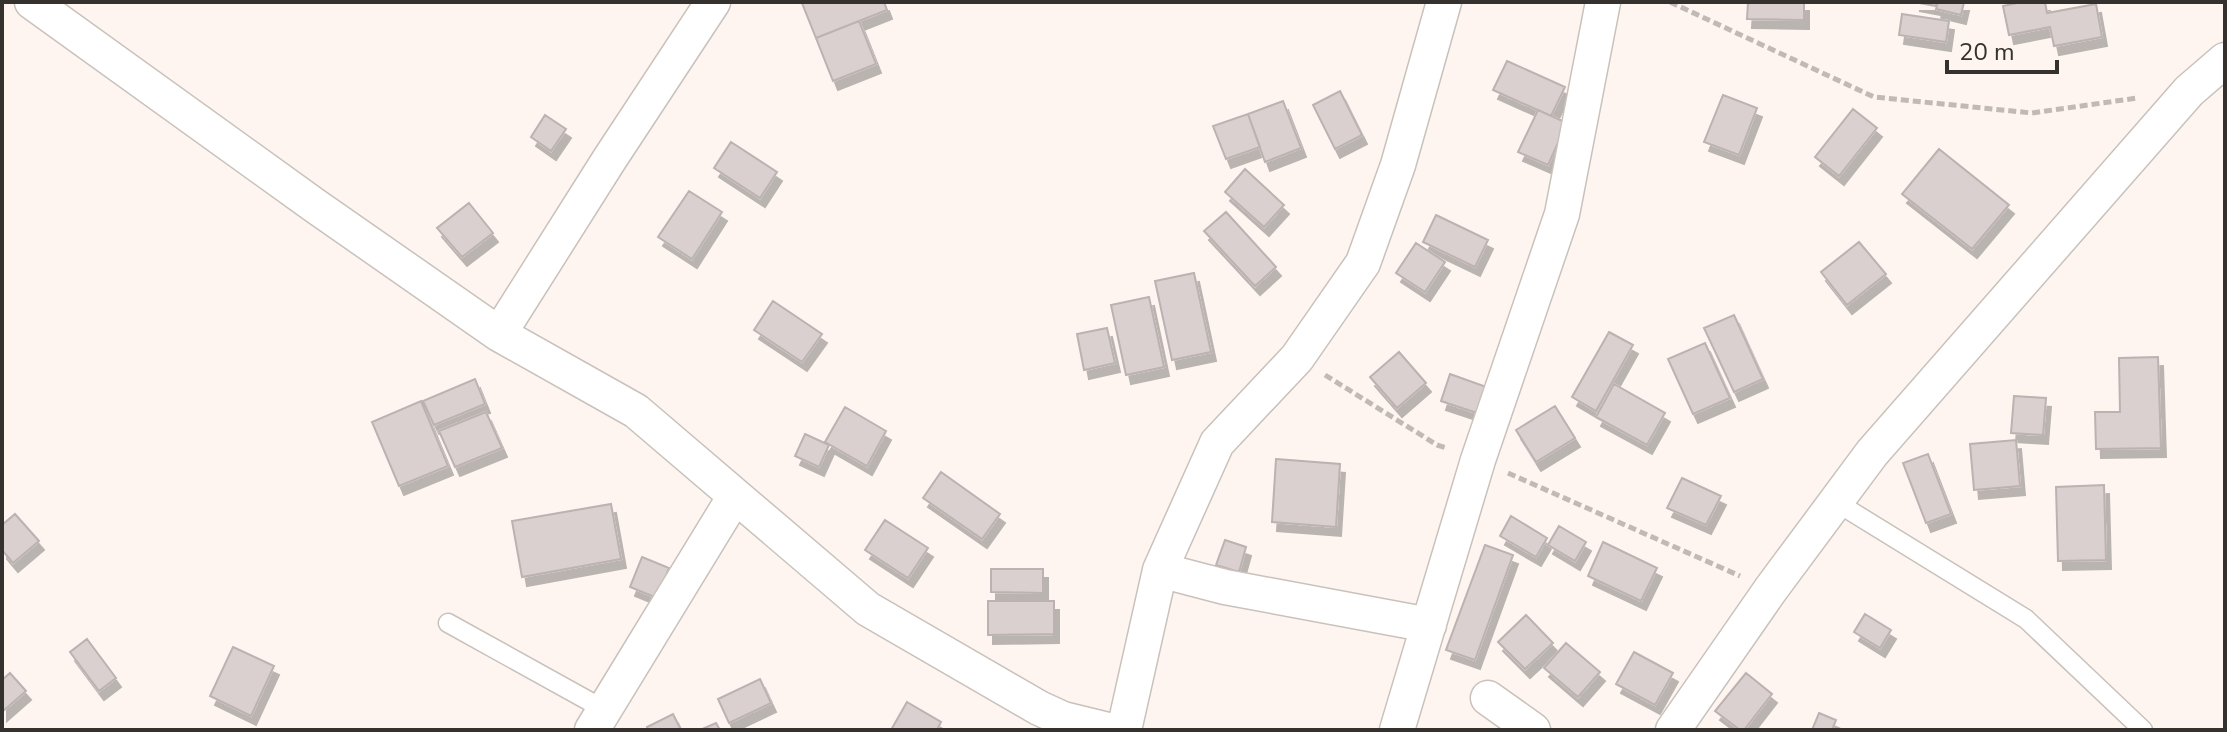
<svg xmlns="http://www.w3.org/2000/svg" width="2227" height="732" font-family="'Nunito Sans',sans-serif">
	<defs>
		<filter id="shadow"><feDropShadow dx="5" dy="9" stdDeviation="0" flood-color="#0004"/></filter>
	</defs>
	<rect width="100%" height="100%" fill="#fef5f0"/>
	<path fill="#dbd0d0" stroke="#bcb2b2" stroke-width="2" filter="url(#shadow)" d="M805 2H884L887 10 816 38 802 3Z
		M1748 2H1804V20L1747 19Z
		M1914 2H1937L1936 6Z
		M1938 2H1964L1961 15 1936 9Z
		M2022 2H2045L2047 13 2096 4 2102 37 2054 46 2050 27 2009 35 2003 6Z
		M1902 14 1949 21 1946 42 1899 35Z
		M859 21 876 64 833 81 816 38Z
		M1507 61 1565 87 1551 116 1493 90Z
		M1340 91 1362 135 1335 149 1313 105Z
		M1723 95 1757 108 1739 155 1704 142Z
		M1283 101 1301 148 1265 162 1248 114Z
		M1853 109 1877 128 1839 176 1815 157Z
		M1538 110 1567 123 1548 165 1518 152Z
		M1248 114 1260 147 1226 159 1213 126Z
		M545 115 566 129 551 151 531 137Z
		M731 142 777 172 760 198 714 168Z
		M1939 149 2009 205 1972 249 1902 194Z
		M1245 169 1284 205 1264 227 1225 192Z
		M689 191 722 212 692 259 658 237Z
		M469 203 493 233 462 257 437 228Z
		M1226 212 1276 267 1255 286 1204 231Z
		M1436 215 1488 240 1475 267 1423 242Z
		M1859 242 1886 274 1847 305 1821 272Z
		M1416 243 1445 262 1425 292 1396 273Z
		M1194 273 1211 352 1172 360 1155 281Z
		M1149 297 1164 367 1126 375 1111 305Z
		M773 301 822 334 802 362 754 330Z
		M1734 315 1763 379 1734 392 1704 328Z
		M1107 328 1115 363 1084 370 1077 334Z
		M1609 332 1633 345 1596 411 1572 397Z
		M1705 343 1730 398 1693 414 1668 359Z
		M1399 352 1426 383 1397 408 1370 377Z
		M2158 357 2161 448 2096 449 2095 412H2120L2119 358Z
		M1450 374 1495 390 1486 416 1441 401Z
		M475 379 485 404 434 425 423 401Z
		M1614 384 1665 413 1647 445 1596 417Z
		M2014 396 2046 398 2043 435 2011 433Z
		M421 401 448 466 399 486 372 422Z
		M1555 406 1575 438 1536 462 1516 430Z
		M845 407 886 431 867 466 825 442Z
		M486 412 502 448 455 467 439 431Z
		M805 434 829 445 819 467 795 456Z
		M2016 440 2020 486 1974 490 1970 444Z
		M1928 454 1951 514 1926 523 1903 463Z
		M1276 459 1340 464 1336 527 1272 522Z
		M941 472 1000 514 982 539 923 498Z
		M1682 478 1721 496 1706 525 1667 508Z
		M2104 485 2106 560 2058 561 2056 487Z
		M611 504 621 559 522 577 512 521Z
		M15 514 39 541 13 563 2 550V525Z
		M1511 516 1547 538 1536 557 1500 536Z
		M885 520 928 548 908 578 865 550Z
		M1559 526 1586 542 1575 561 1548 545Z
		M1225 540 1246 547 1239 572 1216 565Z
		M1603 542 1657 568 1641 601 1588 576Z
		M1485 545 1513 555 1475 660 1446 650Z
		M642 557 669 568 657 598 630 587Z
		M991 569H1043V593L991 592Z
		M988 601H1054V634L988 635Z
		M1865 614 1891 630 1880 648 1854 632Z
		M1526 615 1553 643 1525 669 1498 642Z
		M87 639 116 678 99 691 70 652Z
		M1566 643 1600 672 1578 697 1544 668Z
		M233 647 274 666 251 716 210 696Z
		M1634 652 1673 673 1655 705 1616 684Z
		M10 673 26 691 2 712V680Z
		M1746 673 1772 694 1744 730H1740L1715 711Z
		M760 679 771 703 729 723 718 699Z
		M907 702 941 722 937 730H891Z
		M1819 713 1836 720 1832 730H1812Z
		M673 714 681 730H648L647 727Z
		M716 723 720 730H700Z"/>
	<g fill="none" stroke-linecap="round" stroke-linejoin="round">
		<defs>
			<path id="service" d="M1836 502 2026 619 2143 730
				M448 623 605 710"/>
			<path id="minor" d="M32 2 314 205 499 334 636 411 868 609 1039 708 1063 719 1108 730
				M499 334 609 160 713 2
				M1160 570 1225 587 1429 625
				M1488 698 1533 730
				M592 730 735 496
				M1124 730 1160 570 1217 443 1297 358 1363 263 1398 165 1444 2
				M1397 730 1478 460 1562 214 1603 2
				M1673 730 1771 589 1872 453 2189 91 2225 60"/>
		</defs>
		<use href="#service" stroke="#c9c1bb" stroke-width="21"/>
		<use href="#minor" stroke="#c9c1bb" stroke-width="37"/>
		<path stroke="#c1b9b5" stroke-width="5" stroke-dasharray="8 4" stroke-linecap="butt" d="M1670 2 1874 97 2032 113 2137 98
			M1325 375 1437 445 1447 448
			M1508 473 1740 576"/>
		<use href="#service" stroke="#fff" stroke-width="18"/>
		<use href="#minor" stroke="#fff" stroke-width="34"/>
	</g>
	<rect width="2227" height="732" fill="none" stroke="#35312f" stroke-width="8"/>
	<path d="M1947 60v12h110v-12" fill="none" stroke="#35312f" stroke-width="4"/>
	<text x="1959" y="60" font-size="24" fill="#35312f" stroke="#fef5f0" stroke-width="6" paint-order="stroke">20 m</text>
</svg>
